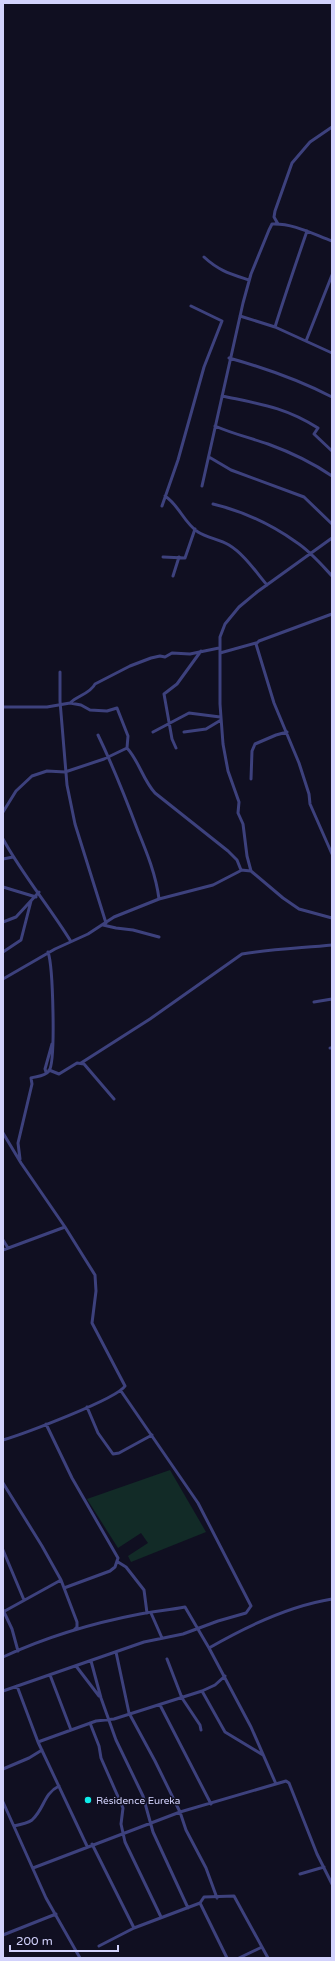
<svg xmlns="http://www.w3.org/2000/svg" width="335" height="1961" font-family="'Varela Round',sans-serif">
	<rect width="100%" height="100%" fill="#100f21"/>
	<path fill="#122b27" d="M170 1470 206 1532 131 1562 128 1556 148 1543 141 1533 118 1548 87 1499Z"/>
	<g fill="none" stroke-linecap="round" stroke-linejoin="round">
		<path stroke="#3d417d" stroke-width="3" d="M278 224 274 217 275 211 292 163 310 142 332 127
			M204 257C219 271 231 274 249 280
			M240 316 275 327 332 353
			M275 327C285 295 296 263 307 231
			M306 341 332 275
			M229 358C265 368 299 380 332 397
			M222 396C260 404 285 407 318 428L314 434 332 451
			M215 426C233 434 251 438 268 444 290 452 313 463 332 476
			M209 457 231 470 304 497 332 524
			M202 486 243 303 251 274 269 230 272 224C293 223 313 234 332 241
			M165 496C179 505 184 523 198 532 207 538 219 539 229 545 244 554 256 572 267 585
			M213 504C242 511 272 525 296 542 310 551 321 564 332 576
			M162 506 178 460 204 367 222 321 191 306
			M163 557 185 558 195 529
			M173 576 179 557
			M332 614 259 641 256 644 274 703 299 763 309 794 310 804 332 854
			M220 653 256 643
			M60 672V701L67 785 75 824 106 923
			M70 703C77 696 91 693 95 684L130 666 151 658 160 656 165 657 172 653 190 654 219 648
			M3 707H47L70 703 81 705 90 710 107 711 117 708 128 736 127 748
			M153 732 189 713 220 717
			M184 732 206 729 221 720
			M127 748C139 761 143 780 155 793L228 851 237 860 241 870 251 871 283 898 299 909 332 918
			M176 748 172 739 164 694 177 684 201 651
			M251 779 252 751 255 744 276 735 287 732
			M3 812 16 791 32 776 47 771 65 772 104 759 127 748
			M3 839C22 874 49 906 70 940
			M3 859 13 857
			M251 871 247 856 243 824 238 813 239 802 228 771 223 744 220 704V637L225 624 239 607 257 592 332 538
			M3 887 36 897
			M159 899 213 885 242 870
			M3 922 16 917 39 892
			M103 925 116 928 133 930 159 937
			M3 952 21 940 31 901
			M3 979 55 949 88 934 114 917 159 899C156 875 147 853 138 831 126 799 113 766 98 735
			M314 1002 332 999
			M330 1048H332
			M81 1063 150 1019 242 954C271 949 302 948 332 945
			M49 1070 59 1074 77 1063 84 1064 114 1099
			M46 1072 45 1069 52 1044
			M3 1133 21 1163 65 1227 95 1275 96 1291 92 1323 125 1386C117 1399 23 1434 3 1440
			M20 1159 18 1143 32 1084 31 1078C37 1076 44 1077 49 1071 56 1061 53 966 48 952
			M3 1240 8 1248
			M3 1250 65 1227
			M87 1407 98 1433 113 1454 119 1453 152 1435
			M46 1424 72 1478 118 1558 115 1567 110 1571 64 1588
			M3 1483 42 1546 61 1580
			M3 1550 24 1600
			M118 1562 126 1567 144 1590 147 1613
			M3 1610 12 1629 18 1651
			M3 1612 61 1580 77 1622V1627L74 1630
			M151 1613 162 1638
			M209 1648C247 1626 289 1606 332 1599
			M116 1652 129 1713 155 1761 180 1812 186 1830 206 1868 217 1898
			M3 1657C46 1637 93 1623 140 1614 155 1611 170 1610 185 1607L209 1648 251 1727 276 1784
			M167 1659 182 1698 200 1725 201 1730
			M91 1661 101 1698 116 1740 143 1796 153 1832 188 1908
			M76 1666 99 1696
			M50 1675 71 1730
			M17 1686 38 1742 87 1846
			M3 1691 144 1642 183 1634 218 1621 246 1613 251 1606 198 1503 121 1391
			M202 1691 225 1732 263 1755
			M160 1705 211 1804
			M90 1723 99 1746 101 1758 123 1808 121 1824 125 1842 161 1917
			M38 1742 96 1721 114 1719 202 1691 215 1685 225 1676
			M3 1769 29 1758 42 1750
			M3 1802 46 1898 80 1958
			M14 1826C19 1825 28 1823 32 1820 45 1808 43 1794 59 1786
			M92 1844 134 1928
			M33 1868 180 1812 286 1781 289 1783 317 1854 332 1884
			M300 1874 324 1867
			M200 1903 227 1958
			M3 1935 56 1914
			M99 1946 134 1928 200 1903 204 1897 234 1896 268 1958
			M239 1958 262 1947"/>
	</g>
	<circle fill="#0eecea" stroke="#100f21" stroke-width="1.5" cx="88" cy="1800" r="4"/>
	<g text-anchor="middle" stroke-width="3" stroke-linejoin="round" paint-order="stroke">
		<g font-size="10" fill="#d2d2fc" stroke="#100f21" text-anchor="start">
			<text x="96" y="1804">Résidence Eureka</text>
		</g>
	</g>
	<rect width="335" height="1961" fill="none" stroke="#d2d2fc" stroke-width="8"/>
	<path d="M10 1945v6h108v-6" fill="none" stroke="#d2d2fc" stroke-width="2"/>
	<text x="16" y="1945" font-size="12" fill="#d2d2fc" stroke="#100f21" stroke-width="3" paint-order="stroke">200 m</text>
</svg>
